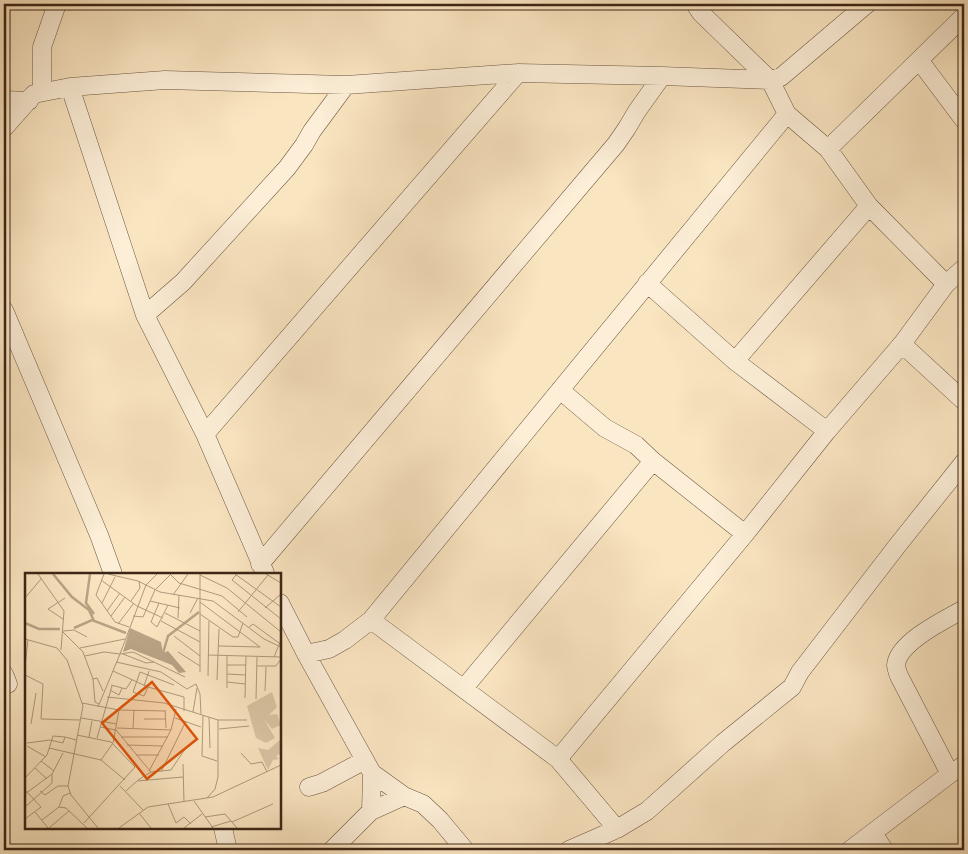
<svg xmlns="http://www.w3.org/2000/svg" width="968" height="854" font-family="'Libre Bodoni',serif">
	<rect width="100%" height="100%" fill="#fae5c1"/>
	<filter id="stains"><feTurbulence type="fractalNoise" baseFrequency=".004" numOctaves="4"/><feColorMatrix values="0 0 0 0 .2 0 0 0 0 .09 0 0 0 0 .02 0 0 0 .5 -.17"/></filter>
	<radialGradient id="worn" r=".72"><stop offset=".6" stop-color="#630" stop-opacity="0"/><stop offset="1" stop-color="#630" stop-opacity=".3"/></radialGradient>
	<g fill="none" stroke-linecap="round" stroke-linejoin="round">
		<defs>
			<path id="minor" d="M695 4 701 13 770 80 787 114 828 149 869 206 946 284
				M919 60 964 120
				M70 87 145 315 205 434 265 573
				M42 92V47L57 4
				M4 100 29 101
				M4 128 34 94 70 87 165 80 346 85 518 73 662 76 770 80 781 77 867 4
				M828 149 964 16
				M647 283 735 361 827 431
				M4 310 99 535 113 574
				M145 315 183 282 287 168 304 145 312 131 346 85
				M902 344 964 401
				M735 361 869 206
				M560 390 605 428 636 445 653 461 745 534
				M205 434 518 73
				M260 564 616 144 627 128 637 111 662 76
				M280 603 306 654 372 773 404 796 423 804 440 820 465 850
				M371 620 558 759 617 829
				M306 654 329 649 345 640 371 620 787 114
				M4 674 8 684
				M464 688 653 461
				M558 759 745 534 827 431 902 344 946 284 964 268
				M950 774 899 676C898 673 896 668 896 665 898 642 946 619 964 609
				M309 787 322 783 365 760
				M371 811 372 773
				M223 828 228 850
				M873 833 884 850
				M332 850 371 811 404 796
				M569 850 617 829 647 811 723 743 792 687 800 672 897 546 964 462
				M850 850 950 774 964 765"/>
		</defs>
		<use href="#minor" stroke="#6c5640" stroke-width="19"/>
		<use href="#minor" stroke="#fceed7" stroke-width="18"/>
	</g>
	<g transform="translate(25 573)">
		<rect width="256" height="256" fill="#fae5c1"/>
		<path d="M247 119 252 134 244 142 252 141 256 152 247 156 239 146 250 165 241 170 231 165 222 133ZM256 166V186L255 181 251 183 254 186 248 187 243 197 233 175 243 177Z" fill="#dac5a4"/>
		<path d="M105 55 136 69 138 80 143 78 161 99 154 100 147 92 106 76 98 79Z" fill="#b9a487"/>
		<path fill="none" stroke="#b9a487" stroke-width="2.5" d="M28 1 47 24 64 37 69 48M65 1 61 30 69 41M0 50 14 56H35M49 55 67 47 101 60M138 80 143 63 174 39"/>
		<path fill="none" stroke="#ae997c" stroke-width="1" d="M13 1 39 38 36 77M79 1 71 22 90 49 104 54M83 1 113 8 135 19 188 28 239 66 256 74M145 1 154 10 197 23 222 44M175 1V99M210 1 256 34M241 1 256 10M175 2 202 15 256 59M211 2 207 7 256 46M76 7 112 33 138 45M148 22 163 1M0 25 16 6M106 28 115 15 114 8M125 28 155 35M175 29 235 74M77 30 90 4M134 30 126 49 132 54 143 32M240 35 256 21M82 38 95 20M213 39 243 2M140 40 175 58M165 40 173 25M175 41 208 64H213L218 50M86 43 100 24M108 43 118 44 130 17 146 1M153 45 154 22M38 46 23 36 40 25M136 48 175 69M93 51 109 30M224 54 228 51 254 70M38 58 49 57 62 64M38 59 58 79 68 106 70 129 74 131M149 63 175 83M0 66 32 75 42 87 58 133 43 213 46 222 73 255M194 73 235 74M55 75 100 66M153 79 175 93M98 81 121 90 129 89M183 82 256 84M60 83 79 79 95 81 121 12 132 1M249 84 256 67M91 89 136 99 162 116 171 111 175 121 176 141M202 92H221M0 93 3 67M232 93H251L256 86M88 98 123 114 159 124V138M202 101 221 102M0 102 18 111 16 146 55 147M183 103 184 48M68 106 72 105 78 118M192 107 194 56M202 109 220 111M86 112 101 116 107 107M119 113 124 98M123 114 119 123 108 119 115 99 149 112M202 115V83M85 117 94 122 97 115M240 118 241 94M82 124 139 130 193 147H222M220 125 221 83M231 126 232 84M57 130 94 137 140 138M73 134 95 81 108 79 160 104M140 137 141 155M168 139 172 115M178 142 177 183 192 188M184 144 185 175M56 145 92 151M150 145 176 154M119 146H141M6 151 11 120M75 154 91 157 126 199 146 197 162 173M92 155 146 157M108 155 109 137M194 156 224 153M0 161V187M52 162 86 169 110 194 59 250M64 164 67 148M96 164H143M72 165 87 113M2 170 25 167 38 170 40 164 51 167M102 172 138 173M2 173 21 184M24 175 76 187 88 170 94 137M216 180 226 191 237 189 242 199M111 182H134M76 187 100 207M16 188 29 198M158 191 159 229M10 195 22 206M124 198 146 157 151 136M136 199 161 148M0 205 22 182 28 163 40 164M113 207 126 199M95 213 118 237M15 218 20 222 33 213H43M101 218 112 208 158 204M0 221 27 201 38 180M182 225 190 216 193 204V147M169 228 188 255M143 231 151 250 159 244 166 251M0 234 27 210V201M34 234 41 235 62 255M10 239 23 255M114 240 126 255M180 244 200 241 212 255M0 246 16 234 1 218M17 247 34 234 38 223 45 220M207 249 248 231M186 254 206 248M24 255 44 238M94 255 123 234 188 224 256 192M159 255 177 241"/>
		<path fill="#df560c" fill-opacity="0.15" stroke="#df560c" stroke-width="2.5" d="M127 109 172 166 122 206 77 150Z"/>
		<rect width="256" height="256" fill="none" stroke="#3c2615" stroke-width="2.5"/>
	</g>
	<rect width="968" height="854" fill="none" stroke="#fae5c1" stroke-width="20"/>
	<rect x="5" y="5" width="958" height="844" fill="none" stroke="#3c2615" stroke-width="2.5"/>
	<rect x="10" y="10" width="948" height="834" fill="none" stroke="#3c2615"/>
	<rect width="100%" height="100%" filter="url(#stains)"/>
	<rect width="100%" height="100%" fill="url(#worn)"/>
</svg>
